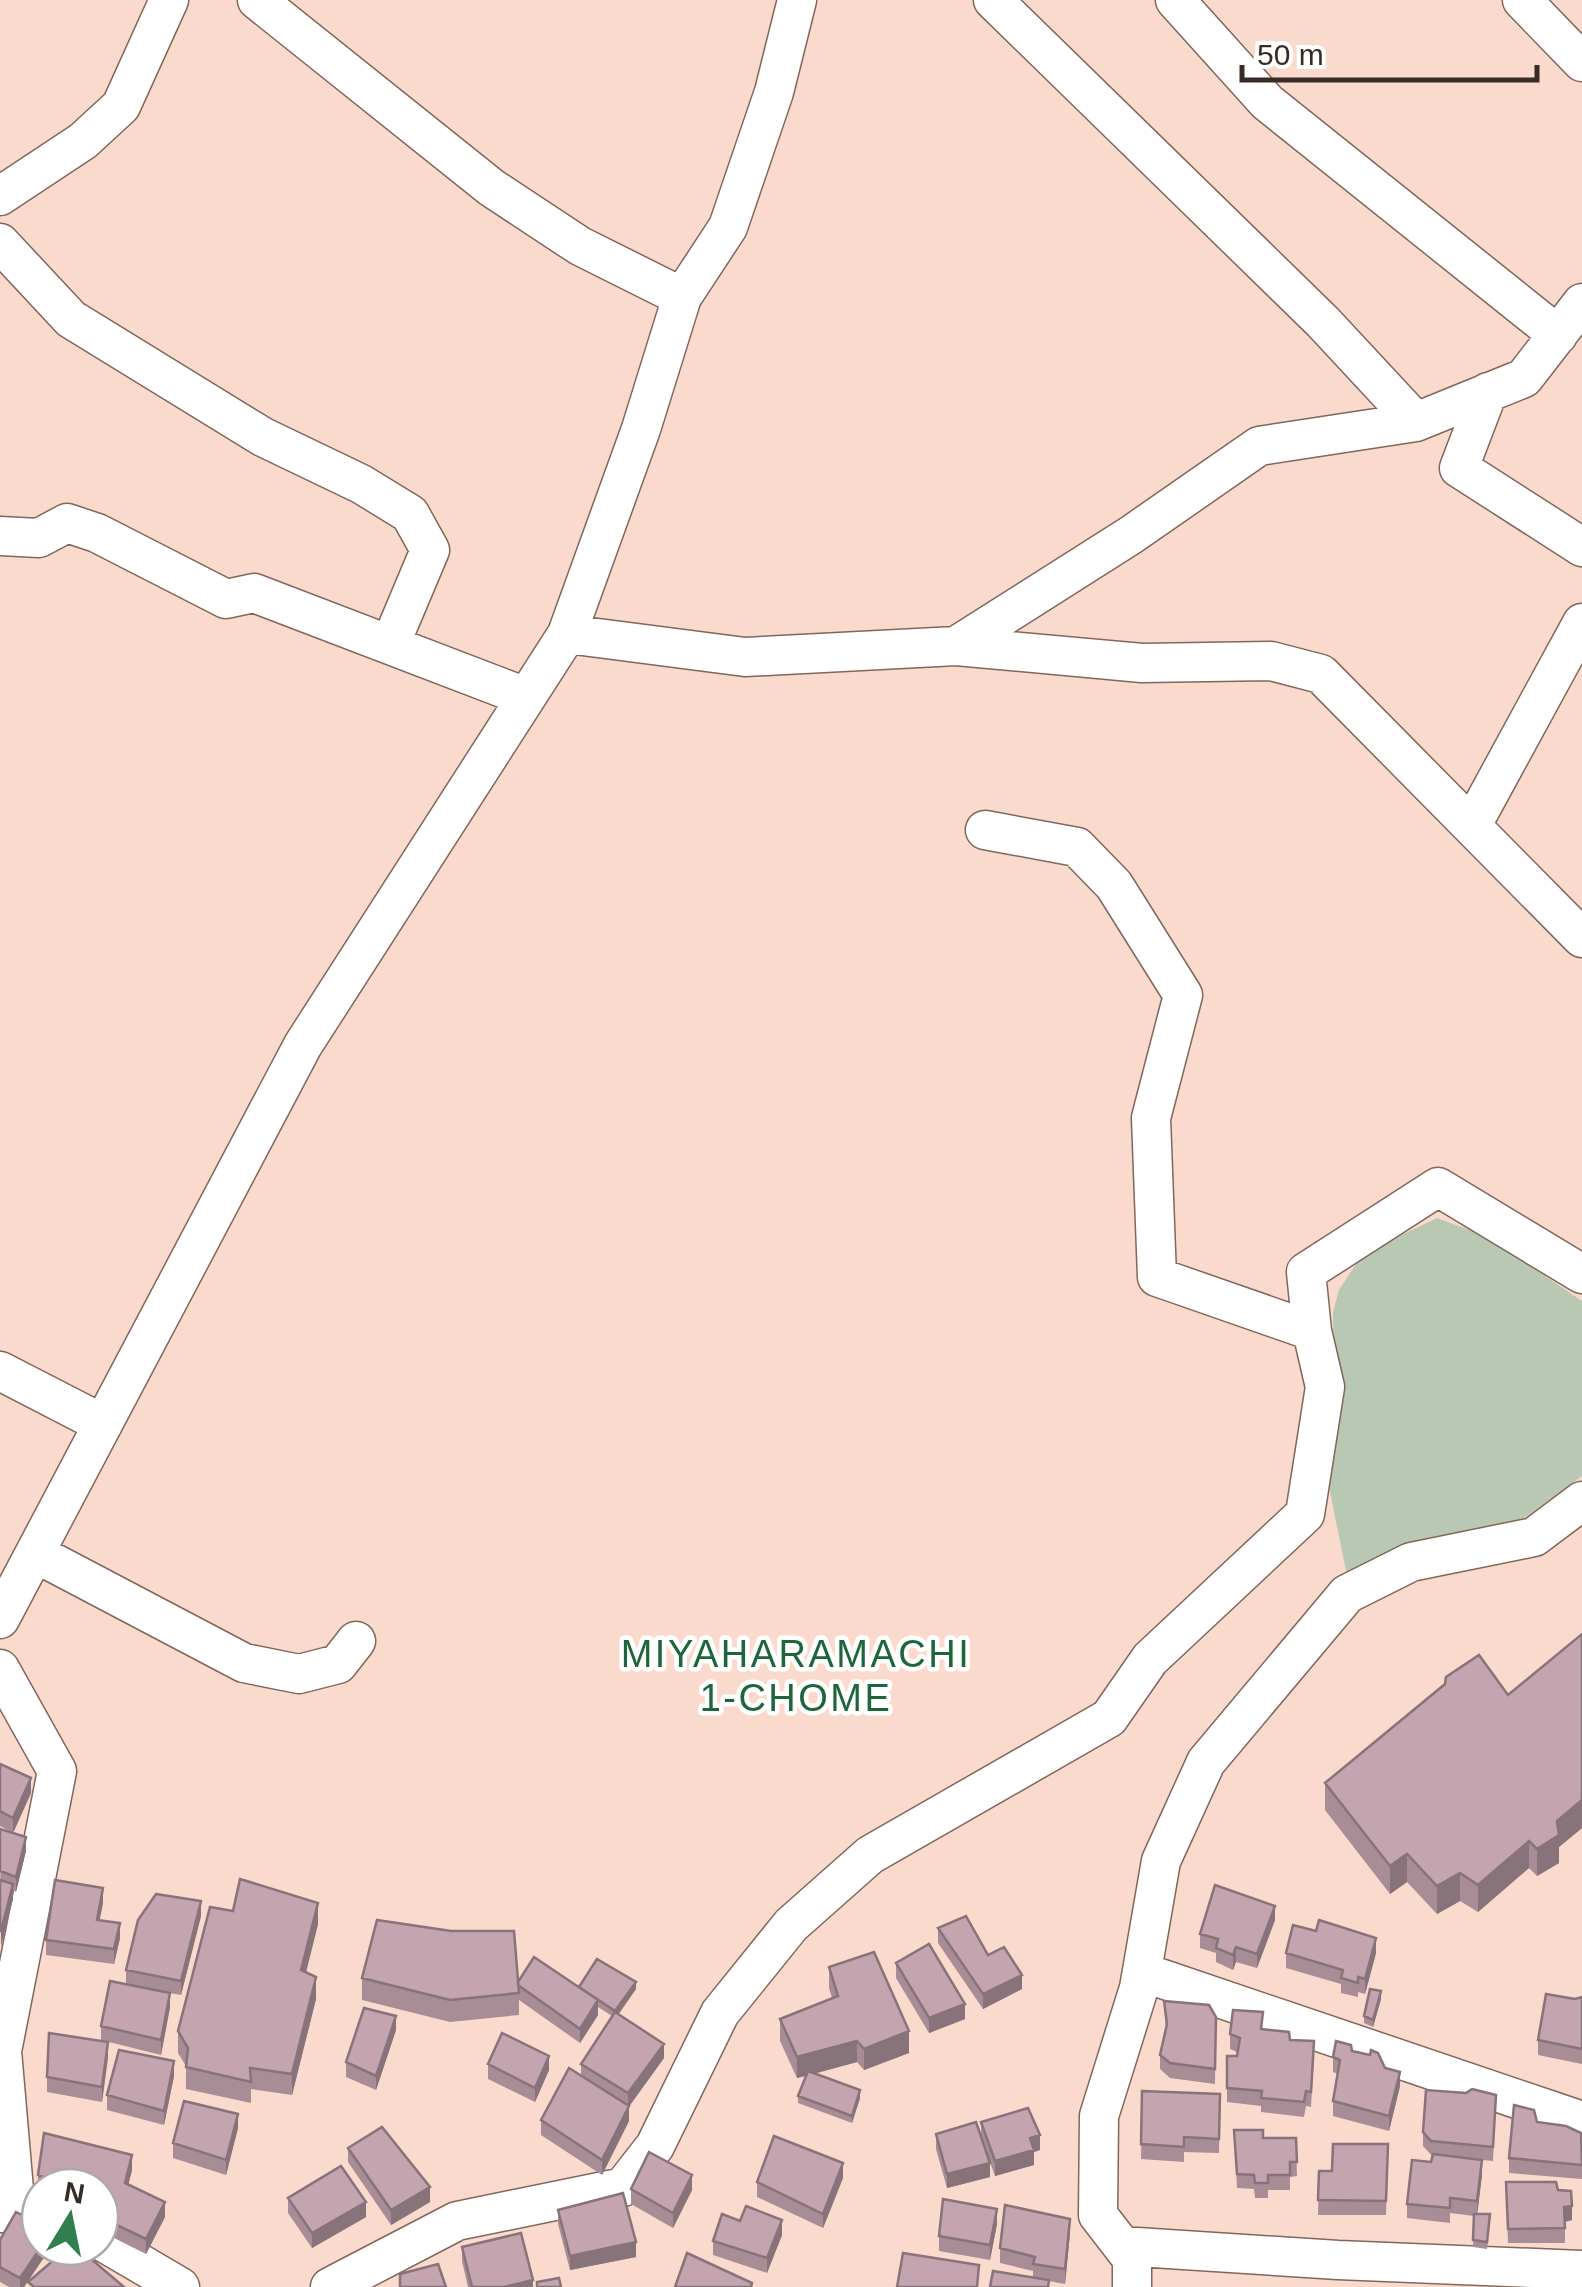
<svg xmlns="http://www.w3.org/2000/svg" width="1582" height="2287" font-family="Arial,sans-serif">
	<rect width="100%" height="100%" fill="#f9dacc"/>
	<path fill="#b8c8b2" d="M1437 1218 1486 1236 1582 1301V1476L1514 1525 1448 1538 1346 1571 1324 1462 1334 1403 1333 1312 1339 1290 1356 1264 1379 1246Z"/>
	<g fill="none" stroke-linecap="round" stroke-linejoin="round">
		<defs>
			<path id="minor" d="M257 0 492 188 580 246 682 297
				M993 0 1323 322 1416 422
				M1175 0 1267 102 1558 335
				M1522 0 1582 62
				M0 196 83 141 121 106 169 0
				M0 243 71 319 263 437 361 484 410 514 430 550 390 645
				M1488 392 1459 468 1582 547
				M0 536 39 538 67 523 97 533 226 599 254 593 526 697
				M567 634 745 657 956 646 1142 663 1271 661 1321 674 1582 938
				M956 646 1131 535 1259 446 1416 422 1524 378 1582 303
				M1472 825 1582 623
				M985 830 1077 847 1114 885 1183 995 1151 1118 1157 1277 1312 1331
				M0 1371 103 1424
				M35 1553 244 1663 299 1674 338 1664 356 1641
				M0 1619 303 1045 567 634 641 429 682 297 728 227 774 92 797 0
				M0 1669 57 1771 2 2051 14 2190 0 2213
				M1142 1972 1582 2121
				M100 2240 180 2287
				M1122 2246 1338 2260 1582 2270
				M330 2287 457 2221 623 2187 655 2146 720 2013 791 1925 870 1855 1109 1718 1150 1659 1305 1514 1325 1387 1312 1331 1306 1272 1438 1187 1582 1274
				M1132 2287V2259L1098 2215 1099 2116 1139 1988 1161 1861 1206 1762 1347 1594 1411 1562 1534 1537 1582 1501"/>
		</defs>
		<use href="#minor" stroke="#81665b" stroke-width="41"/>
		<use href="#minor" stroke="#fff" stroke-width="38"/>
	</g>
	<path fill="#a88d96" d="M1582 1634V1828L1559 1847V1863L1537 1876 1529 1868 1478 1912 1460 1901 1437 1914 1407 1882 1390 1894 1325 1810V1783L1445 1684 1508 1695Z
		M0 1764 31 1793 13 1833 0 1826Z
		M0 1829 26 1851 16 1892 13 1890V1899L1 1946Z
		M103 1903 99 1920 120 1938 114 1964 46 1955V1940Z
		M233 1911 318 1924 306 1972 316 1999 292 2095 251 2089V2103L186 2089V2066L178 2053V2031Z
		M201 1916 181 1995 170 1993V2007L161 2055 101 2040V2026L126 1984V1970Z
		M1275 1920 1257 1968 1236 1962 1233 1970 1216 1962V1953L1200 1948V1934Z
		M938 1928 988 1955 1022 1989 983 2009 938 1943Z
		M1286 1953H1376L1365 1994 1358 1992V1997L1341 1993V1984L1286 1968Z
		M896 1963 965 2019 929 2033 896 1978Z
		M829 1967 909 2053 864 2070 857 2062 814 2074 860 2098 852 2123 798 2103V2096L806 2076 797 2078 780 2041V2019L832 1998 829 1988Z
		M362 1978 518 1982 636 1989 619 2014 664 2058 629 2106V2121L602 2175 541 2135V2120L581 2076V2064L612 2016 598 2007V2015L580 2043 519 2000V2015L450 2022 362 2000Z
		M1582 1997V2064L1538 2055V2040L1575 1999Z
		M1381 1999 1373 2027 1364 2023V2016Z
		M1164 2001 1216 2017 1215 2084 1170 2078 1160 2069V2055L1166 2030Z
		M396 2030 376 2090 346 2077V2062Z
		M1263 2030 1290 2040 1314 2056 1311 2107 1306 2106 1304 2117 1261 2112V2106L1227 2102V2056H1237V2052L1230 2049V2034Z
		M1352 2051 1385 2068 1400 2086 1389 2131 1333 2116V2101L1338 2074 1333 2072V2057Z
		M108 2057 102 2102 47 2092V2077Z
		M488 2064 549 2070 535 2102 488 2079Z
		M174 2076 164 2125 107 2110V2095Z
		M1142 2091 1220 2094 1219 2153 1184 2152V2162L1141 2159Z
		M1496 2095 1493 2161 1473 2159 1482 2175 1477 2214 1490 2222 1487 2249 1473 2247 1474 2216 1450 2213V2223L1407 2218V2204L1431 2162 1432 2156 1423 2146V2132Z
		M981 2122 1040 2150 1034 2152V2165L995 2176 985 2149 990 2177 947 2188 936 2149V2134L981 2135Z
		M1537 2122 1582 2156V2179L1509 2173V2158Z
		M238 2128 226 2175 173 2158V2143Z
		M1234 2130 1263 2138H1296L1297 2176 1290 2177V2190H1268V2198H1255L1254 2189 1237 2188Z
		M1388 2144 1386 2215H1318L1319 2171H1332Z
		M348 2148 430 2202 391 2225 348 2162Z
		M132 2170 128 2185 165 2217 146 2254 100 2231V2187H40V2191L38 2190V2175Z
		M843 2178 823 2228 757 2197V2182Z
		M1506 2182 1558 2190 1572 2220 1565 2222V2243H1508Z
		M631 2189 692 2190 673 2228 631 2204Z
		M288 2198 366 2217 312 2248 288 2213Z
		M558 2210 636 2257 570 2270 558 2224Z
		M740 2221 782 2235 767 2273 713 2255V2241Z
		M997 2224 990 2260 939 2251V2236Z
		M1070 2233 1065 2284 1049 2281V2287L1033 2277V2271L1000 2263V2248Z
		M0 2240 51 2247 24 2287H9L0 2282Z
		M462 2247 533 2287H468L462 2261Z"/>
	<path fill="#88737a" d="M31 1778V1793L13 1833V1818Z
		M1582 1800V1828L1559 1847V1863L1537 1876V1849L1557 1821Z
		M26 1837V1851L16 1892V1877Z
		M1529 1841V1868L1478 1912V1885Z
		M1407 1854V1882L1390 1894V1866Z
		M1460 1873V1901L1437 1914V1886Z
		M13 1884V1899L1 1946V1931Z
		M103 1888V1903L97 1934V1920Z
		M201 1901V1916L181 1995V1981Z
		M318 1903V1924L301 1992V1970Z
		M1275 1906V1920L1257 1968V1954Z
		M120 1923V1938L114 1964V1949Z
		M1376 1938V1953L1365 1994V1979Z
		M1236 1947V1962L1233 1970V1955Z
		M1022 1975V1989L983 2009V1994Z
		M316 1977V1999L292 2095V2074Z
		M636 1982V1989L615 2018V2011Z
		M1381 1991V1999L1373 2027V2020Z
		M170 1993V2007L161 2055V2040Z
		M598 2000V2015L580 2043V2029Z
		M965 2004V2019L929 2033V2018Z
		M396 2016V2030L376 2090V2076Z
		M909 2031V2053L864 2070V2049Z
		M857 2041V2062L797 2078V2057Z
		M108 2042V2057L102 2102V2087Z
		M664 2044V2058L628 2108V2093Z
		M549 2056V2070L535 2102V2088Z
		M174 2061V2076L164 2125V2111Z
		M1400 2072V2086L1389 2131V2116Z
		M860 2090V2098L852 2123V2116Z
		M629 2106V2121L602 2175V2160Z
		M238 2114V2128L226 2175V2160Z
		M1040 2135V2150L1034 2152V2165L995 2176V2161L1030 2138Z
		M132 2155V2170L125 2198V2183Z
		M1482 2160V2175L1477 2216V2201Z
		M843 2163V2178L823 2228V2214Z
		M990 2163V2177L947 2188V2174Z
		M692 2175V2190L673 2228V2213Z
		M430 2187V2202L391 2225V2210Z
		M165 2202V2217L146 2254V2239Z
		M366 2202V2217L312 2248V2233Z
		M1572 2206V2220L1564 2222V2207Z
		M997 2209V2224L990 2260V2245Z
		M1070 2219V2233L1065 2284V2269Z
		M782 2220V2235L767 2273V2258Z
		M636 2242V2257L570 2270V2256Z
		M41 2247H51L24 2287H20V2278Z
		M533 2280V2287H504Z"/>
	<path fill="#c3a4af" stroke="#88737a" stroke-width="2.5" d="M1582 1634V1800L1557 1821 1559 1835 1537 1849 1529 1841 1478 1885 1460 1873 1437 1886 1407 1854 1390 1866 1325 1783 1445 1684 1446 1677 1479 1655 1508 1695Z
		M0 1764 31 1778 13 1818 0 1811Z
		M0 1829 26 1837 16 1877 0 1871Z
		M240 1879 318 1903 301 1970 316 1977 292 2074 250 2068 251 2082 186 2067 188 2048 178 2031 210 1907 233 1911Z
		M0 1880 13 1884 1 1931H0Z
		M55 1880 103 1888 97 1920 120 1923 114 1949 46 1940Z
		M1215 1885 1275 1906 1257 1954 1236 1947 1233 1955 1216 1948 1218 1939 1200 1934Z
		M156 1894 201 1901 181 1981 126 1970 138 1920Z
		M966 1916 988 1955 1004 1947 1022 1975 983 1994 938 1928Z
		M377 1920 451 1931H514L519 1993 450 2000 362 1978Z
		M1319 1920 1376 1938 1365 1979 1358 1977V1983L1341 1978 1343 1970 1286 1953 1293 1925 1316 1931Z
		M929 1944 965 2004 929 2018 896 1963Z
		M874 1952 909 2031 864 2049 857 2041 797 2057 780 2019 838 1996 829 1967Z
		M534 1957 598 2000 580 2029 518 1985V1982Z
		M597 1959 636 1982 615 2011 579 1987Z
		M110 1981 170 1993 161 2040 101 2026Z
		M1370 1989 1381 1991 1373 2020 1364 2016Z
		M1546 1994 1575 1999 1582 1997V2049L1538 2040Z
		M1164 2001 1209 2005 1216 2017 1215 2069 1170 2063 1160 2055 1167 2024Z
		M364 2008 396 2016 376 2076 346 2062Z
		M1233 2010 1263 2012 1261 2029 1289 2032 1290 2040 1314 2041 1311 2092 1306 2091 1304 2102 1261 2098 1262 2091 1227 2088V2056H1237L1240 2038 1230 2034Z
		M615 2012 664 2044 628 2093 581 2064Z
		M49 2033 108 2042 102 2087 47 2077Z
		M502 2033 549 2056 535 2088 488 2064Z
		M1336 2041 1351 2045 1352 2051 1370 2055 1371 2050 1378 2053 1385 2068 1400 2072 1389 2116 1333 2101 1340 2060 1333 2057Z
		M119 2050 174 2061 164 2111 107 2095Z
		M569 2068 629 2106 602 2160 541 2120Z
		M808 2071 860 2090 852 2116 798 2096Z
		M1472 2089 1496 2095 1493 2147 1431 2141 1423 2132 1426 2090 1466 2093Z
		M1142 2091 1220 2094 1219 2139 1184 2137V2147L1141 2144Z
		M184 2101 238 2114 226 2160 173 2143Z
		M1514 2105 1534 2110 1537 2122 1566 2126 1581 2133 1582 2165 1509 2158Z
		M1028 2108 1040 2135 1030 2138 1034 2150 995 2161 981 2122Z
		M976 2122 990 2163 947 2174 936 2134Z
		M382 2127 430 2187 391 2210 348 2148Z
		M1234 2130H1263V2138H1296L1297 2162H1290V2175H1268V2183H1255L1254 2175 1237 2174Z
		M44 2133 132 2155 125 2183 165 2202 146 2239 100 2217V2187H68L38 2175Z
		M774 2136 843 2163 823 2214 757 2182Z
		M1333 2144H1388L1386 2201 1318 2200 1319 2171H1332Z
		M649 2152 692 2175 673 2213 631 2189Z
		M1433 2154 1482 2160 1477 2201 1450 2198V2208L1407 2204 1412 2160 1431 2162Z
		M341 2166 366 2202 312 2233 288 2198Z
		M1506 2182H1556L1558 2190 1571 2191 1572 2206 1564 2207 1565 2228 1508 2229Z
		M623 2193 636 2242 570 2256 558 2210Z
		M943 2199 997 2209 990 2245 939 2236Z
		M1005 2205 1070 2219 1065 2269 1033 2264 1035 2257 1000 2248Z
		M746 2206 782 2220 767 2258 713 2241 722 2214 740 2221Z
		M16 2212 40 2224 41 2247 20 2278 0 2267V2240Z
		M1474 2214H1490L1487 2242 1473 2240Z
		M521 2233 533 2280 504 2287H472L462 2247Z
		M69 2247H77L124 2287H34L28 2282Z
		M687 2253 752 2283 751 2287H675Z
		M903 2253 979 2265 977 2287H897Z
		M438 2264 446 2287H400V2274Z
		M993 2271 1049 2280 1048 2287H990Z
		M559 2278 561 2287H537V2282Z"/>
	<g text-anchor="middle" stroke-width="9" stroke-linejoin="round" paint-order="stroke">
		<g font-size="38" letter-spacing="2.5" fill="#1d663b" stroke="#fff">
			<text x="796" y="1667">MIYAHARAMACHI<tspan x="796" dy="44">1-CHOME</tspan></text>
		</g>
	</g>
	<g transform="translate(70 2217) rotate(10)"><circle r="48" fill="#ffffff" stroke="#afaaa8" stroke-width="2.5"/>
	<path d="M0-8L18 38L0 25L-18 38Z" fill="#317f4f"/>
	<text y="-15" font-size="28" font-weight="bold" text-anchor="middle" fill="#372b26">N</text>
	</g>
	<path d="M1242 65v15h295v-15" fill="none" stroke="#372b26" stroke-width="5"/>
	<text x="1257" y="65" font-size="30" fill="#372b26" stroke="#ffffff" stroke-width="8" paint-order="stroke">50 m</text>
</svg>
